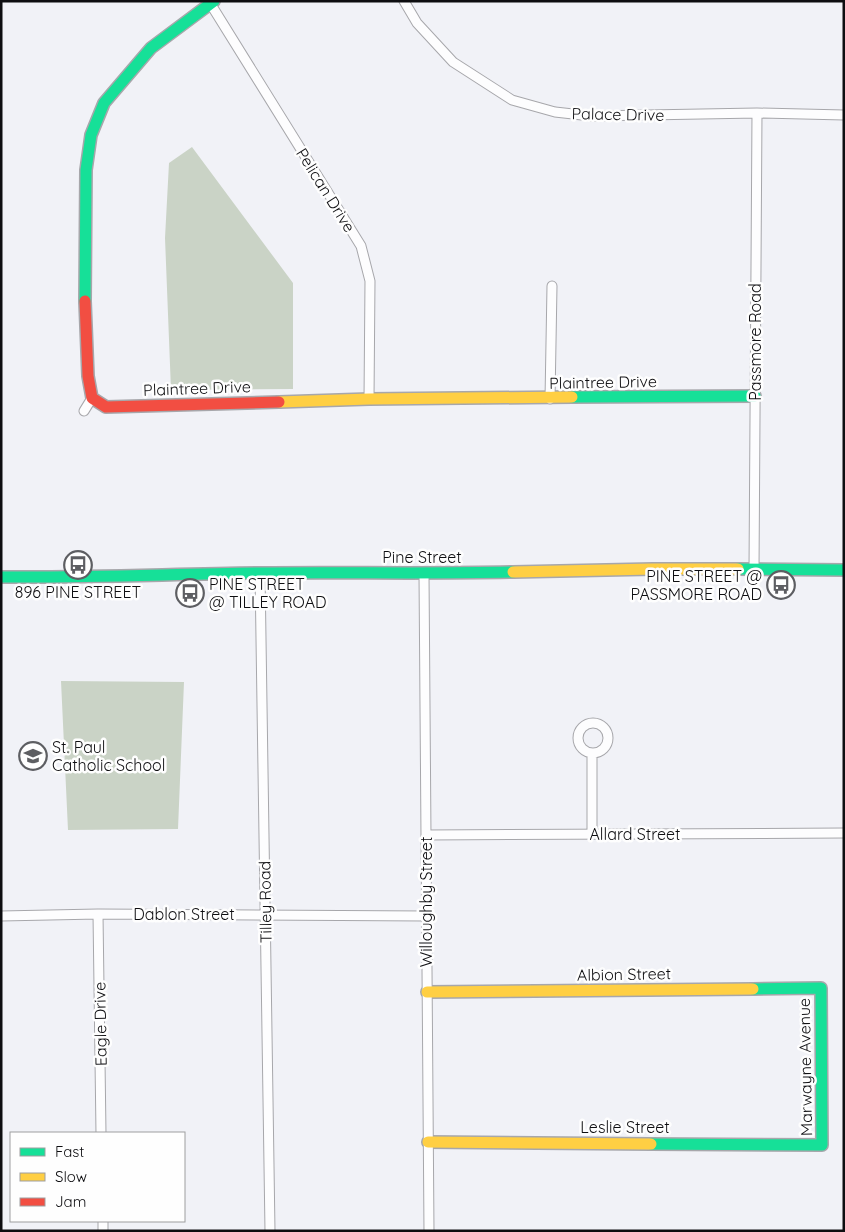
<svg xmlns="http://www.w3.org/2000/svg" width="845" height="1232" font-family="Quicksand,sans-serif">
	<rect width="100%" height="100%" fill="#f1f2f7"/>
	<path fill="#cad3c6" d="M192 147 293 283V389L171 390 165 238 169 163Z
		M61 681 184 682 178 829 68 830Z"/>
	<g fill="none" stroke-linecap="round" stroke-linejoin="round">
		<defs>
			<path id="street" d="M404 1 417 23 453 62 512 100 555 112 591 116 757 113 844 115
				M210 3 361 246 370 281 369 399
				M550 399 552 286
				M84 411 92 398
				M754 571 757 113
				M260 573 270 1231
				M424 574 429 1231
				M578 738a15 15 0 1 1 30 0a15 15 0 1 1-30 0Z
				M592 753V834
				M426 835 844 833
				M98 914 101 1133
				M1 916 98 914 426 916
				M103 1221V1231"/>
			<path id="fast" d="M85 301 86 170 91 135 104 103 151 48 214 1
				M572 397 755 396
				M738 569 844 570
				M1 577C87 578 173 574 259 573 344 572 428 574 513 572
				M651 1144 822 1145 821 988 753 989"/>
			<path id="slow" d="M279 402 369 399 572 397
				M513 572 653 569H738
				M427 992 753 989
				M428 1142 651 1144"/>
			<path id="jam" d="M85 301 88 376 92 398 106 407 279 402"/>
		</defs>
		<use href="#street" stroke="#a7a7ab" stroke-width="11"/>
		<use href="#fast" stroke="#a7a7ab" stroke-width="14"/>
		<use href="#slow" stroke="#a7a7ab" stroke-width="14"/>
		<use href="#jam" stroke="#a7a7ab" stroke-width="14"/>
		<use href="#street" stroke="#fdfdfe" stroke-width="9"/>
		<use href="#fast" stroke="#16e098" stroke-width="11"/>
		<use href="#slow" stroke="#ffcf43" stroke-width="11"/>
		<use href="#jam" stroke="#f24e42" stroke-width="11"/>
	</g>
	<defs>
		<symbol id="bus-ring" viewBox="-11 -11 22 22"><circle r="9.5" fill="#fefefe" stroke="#5d5e62" stroke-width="1.5"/><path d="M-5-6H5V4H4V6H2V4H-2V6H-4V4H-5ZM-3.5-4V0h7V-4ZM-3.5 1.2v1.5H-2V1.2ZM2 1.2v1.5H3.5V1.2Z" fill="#5d5e62"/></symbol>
		<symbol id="school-ring" viewBox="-11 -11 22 22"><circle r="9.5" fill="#fefefe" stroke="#5d5e62" stroke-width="1.5"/><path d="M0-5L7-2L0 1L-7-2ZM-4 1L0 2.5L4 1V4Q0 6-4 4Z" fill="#5d5e62"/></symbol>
	</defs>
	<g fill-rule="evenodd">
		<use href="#bus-ring" x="62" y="549" width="32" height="32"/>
		<use href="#bus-ring" x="765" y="569" width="32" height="32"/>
		<use href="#bus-ring" x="174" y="577" width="32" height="32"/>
		<use href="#school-ring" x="17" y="740" width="32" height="32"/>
	</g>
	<g text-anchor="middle" stroke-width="5" stroke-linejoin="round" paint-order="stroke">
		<g font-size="16" fill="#0e0e11" stroke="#fefefe">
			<text transform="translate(618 114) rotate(1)" y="6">Palace Drive</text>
			<text transform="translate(326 190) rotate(58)" y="6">Pelican Drive</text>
			<text transform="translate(755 342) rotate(-90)" y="6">Passmore Road</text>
			<text transform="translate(603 382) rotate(-1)" y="6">Plaintree Drive</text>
			<text transform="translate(197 388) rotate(-2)" y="6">Plaintree Drive</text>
			<text x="422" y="563">Pine Street</text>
			<text x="635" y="840">Allard Street</text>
			<text transform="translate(265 902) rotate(-91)" y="6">Tilley Road</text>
			<text transform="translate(426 902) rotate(-90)" y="6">Willoughby Street</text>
			<text x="184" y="920">Dablon Street</text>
			<text transform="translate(624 974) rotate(-1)" y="6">Albion Street</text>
			<text transform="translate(100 1024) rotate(-91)" y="6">Eagle Drive</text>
			<text transform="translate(805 1067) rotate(-91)" y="6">Marwayne Avenue</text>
			<text x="625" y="1133">Leslie Street</text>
		</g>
		<g font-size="16" fill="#0e0e11" stroke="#fefefe" text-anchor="start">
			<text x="762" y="582" text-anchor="end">PINE STREET @<tspan x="762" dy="18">PASSMORE ROAD</tspan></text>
			<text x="209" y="590">PINE STREET<tspan x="209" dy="18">@ TILLEY ROAD</tspan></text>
			<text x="78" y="598" text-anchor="middle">896 PINE STREET</text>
			<text x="52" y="753">St. Paul<tspan x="52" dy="18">Catholic School</tspan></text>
		</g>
	</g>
	<rect width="845" height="1232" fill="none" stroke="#0e0e11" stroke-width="5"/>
	<rect x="10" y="1132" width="175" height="90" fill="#fefefe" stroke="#9e9e9f"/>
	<rect x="20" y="1148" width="25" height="8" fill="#16e098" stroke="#9e9e9f"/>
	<text x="55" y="1157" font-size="15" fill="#0e0e11">Fast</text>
	<rect x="20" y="1173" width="25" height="8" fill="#ffcf43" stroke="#9e9e9f"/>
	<text x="55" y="1182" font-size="15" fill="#0e0e11">Slow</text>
	<rect x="20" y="1198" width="25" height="8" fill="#f24e42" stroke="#9e9e9f"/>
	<text x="55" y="1207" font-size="15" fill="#0e0e11">Jam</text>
</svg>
